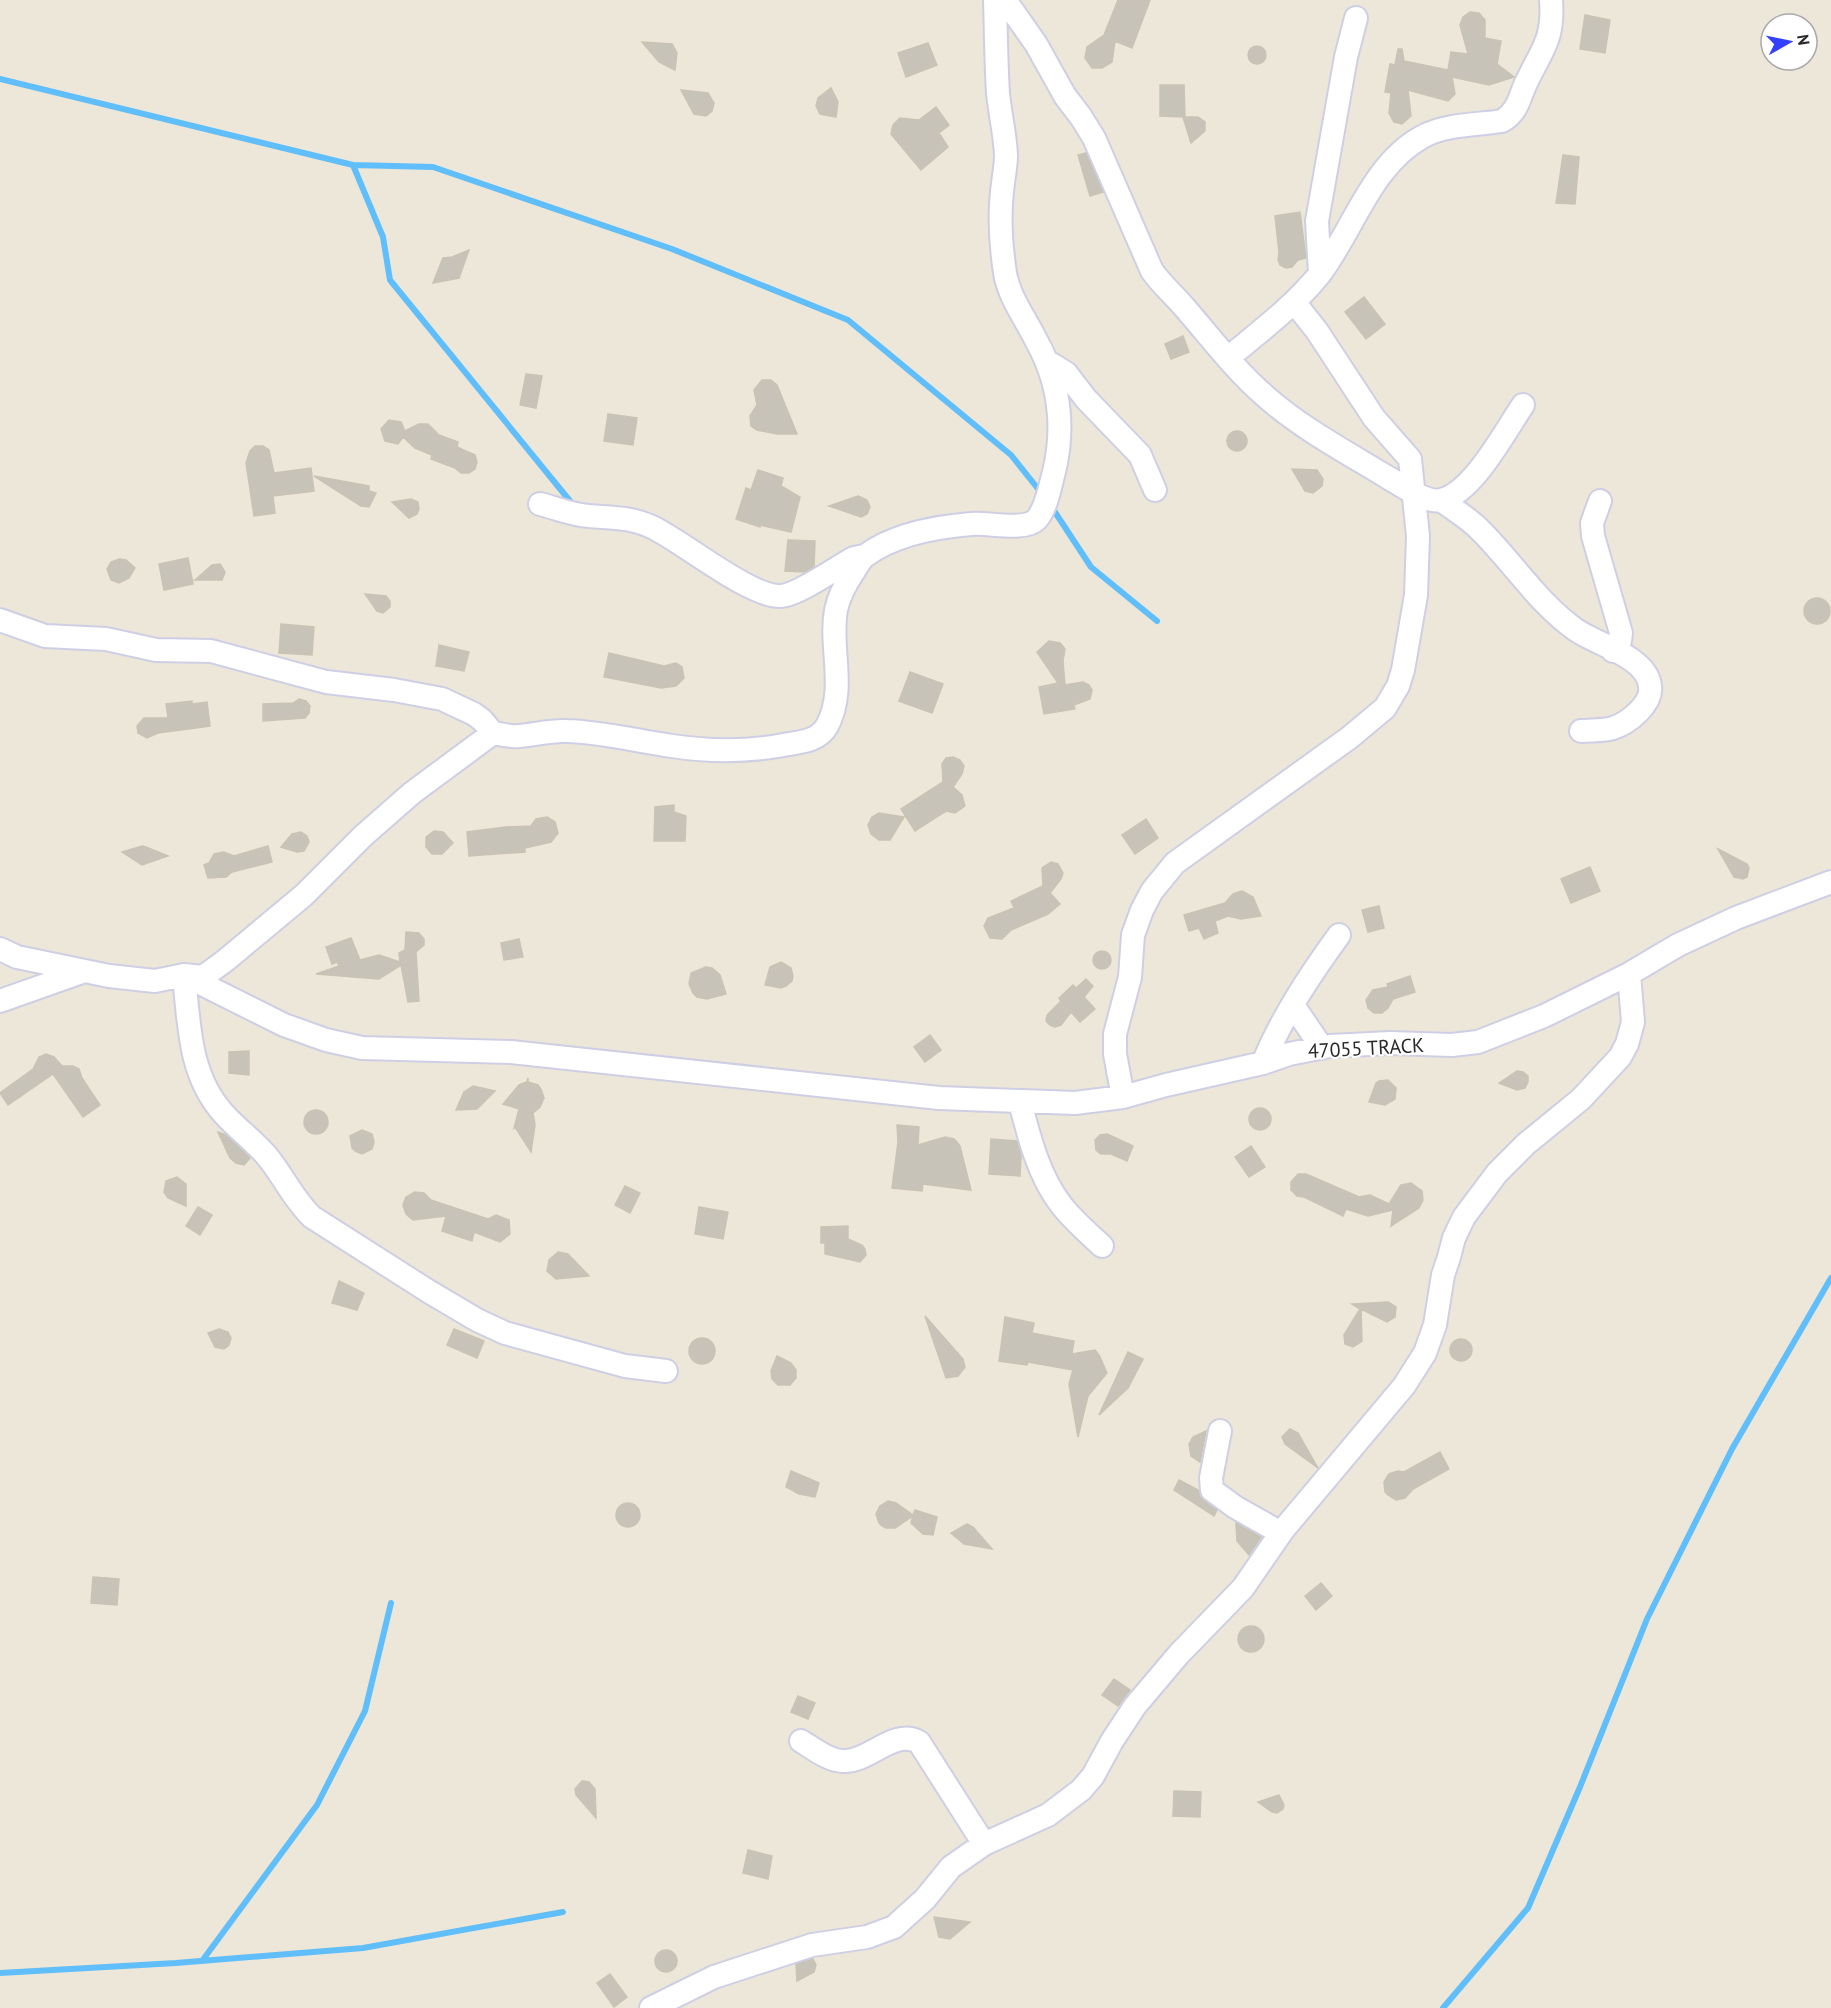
<svg xmlns="http://www.w3.org/2000/svg" width="1831" height="2008" font-family="'PT Sans',sans-serif">
	<rect width="100%" height="100%" fill="#ede7d9"/>
	<g fill="none" stroke-linecap="round" stroke-linejoin="round">
		<path stroke="#60befa" stroke-width="6" d="M0 79 353 165 433 167 672 249 848 320 1011 455 1043 495
			M353 165 383 237 390 280 570 501
			M1051 506 1091 567 1157 621
			M202 1961 317 1805 365 1711 391 1603
			M0 1973 176 1963 363 1948 563 1912
			M1443 2008 1528 1908 1580 1787 1647 1619 1732 1449 1831 1278"/>
	</g>
	<path fill="#c8c3b9" stroke="#c8c3b2" stroke-width="1.5" d="M1118 0H1150L1132 48 1115 41 1112 62 1102 68H1092L1085 58 1087 47 1104 35Z
		M1470 12 1479 13 1485 20V38L1501 41 1497 64 1514 77 1489 85 1452 77 1455 94 1448 101 1408 90 1411 116 1402 124 1394 122 1389 113 1391 93 1385 92 1390 64 1395 65 1398 49H1402L1404 61 1448 70 1451 52 1468 54 1460 25 1463 17Z
		M1585 15 1610 20 1605 53 1580 49Z
		M642 42 672 44 677 53 675 70 659 62Z
		M928 43 937 65 906 77 898 53Z
		M1248 55a9 9 0 1 1 18 0a9 9 0 1 1-18 0Z
		M1160 85H1184L1185 117H1198L1205 122V131L1191 143 1183 117 1160 116Z
		M831 88 838 102 836 117 820 114 816 106 818 98Z
		M681 90 708 93 714 103 712 111 706 116 694 114Z
		M936 107 949 125 939 133 948 147 921 170 891 134 893 125 900 118 919 120Z
		M1086 153 1103 192 1090 196 1078 155Z
		M1563 155 1579 157 1575 204 1556 203Z
		M1300 212 1306 258 1298 260 1292 267 1286 268 1280 265 1278 260 1279 252 1275 216Z
		M469 250 459 278 433 283 443 258 452 257Z
		M1364 297 1385 324 1366 339 1345 312Z
		M1183 336 1189 352 1171 359 1165 344Z
		M526 374 542 376 536 408 520 405Z
		M762 380H771L777 385 797 434H777L757 430 751 426 750 416 757 405 754 390Z
		M608 414 637 418 633 445 604 441Z
		M389 420 401 422 405 431 419 424H428L439 435 458 442 457 447 475 455 477 462 475 469 469 473H461L455 468 431 459 432 455 415 448 403 437 398 444 385 441 381 429Z
		M1227 441a10 10 0 1 1 20 0a10 10 0 1 1-20 0Z
		M255 446H263L269 450 274 473 311 468 314 491 273 496 275 513 254 516 246 463 250 451Z
		M1292 469 1317 470 1323 479 1322 486 1313 493 1305 491Z
		M758 470 783 478 781 486 800 497 791 532 760 525V527L736 519 746 488 751 490Z
		M314 476 369 486V491L376 493 369 507 361 506Z
		M858 496 867 500 870 507 867 514 861 517 829 506Z
		M411 499 418 502 419 509 417 514 409 518 392 502Z
		M788 540 815 541 814 567 805 572 785 571Z
		M188 558 193 584 164 590 159 564Z
		M119 559 126 560 135 568 129 578 119 583 111 580 107 569 111 562Z
		M220 564 225 572 222 580H195L212 565Z
		M365 594 386 596 390 601V607L383 613 377 611Z
		M1804 611a13 13 0 1 1 26 0a13 13 0 1 1-26 0Z
		M281 624 314 627 312 655 279 653Z
		M1049 641 1060 643 1065 649 1063 661 1065 685 1083 682 1089 685 1092 690 1090 699 1074 705 1075 709 1044 714 1039 687 1058 683 1037 652Z
		M439 645 469 652 464 671 436 666Z
		M609 653 664 666 676 663 682 667 684 678 676 686 661 688 604 677Z
		M910 672 943 684 932 713 899 701Z
		M299 699 306 701 310 706 309 713 305 718 263 721V704L293 703Z
		M192 701V704L207 702 210 726 158 733 147 738 138 733 137 726 144 718H168L166 704Z
		M953 757 960 760 964 766 962 774 953 787 962 795 965 806 955 813 946 811 915 831 901 809 943 782 942 764 946 758Z
		M674 805V812L686 816 685 841H654L655 807Z
		M879 813 904 817 890 840H879L871 834 868 825 872 817Z
		M547 817 555 822 558 833 551 842 525 848V852L469 856 467 832 506 827 531 826 536 819Z
		M1146 819 1158 838 1135 854 1122 835Z
		M434 831 443 832 453 843 442 854H432L426 847V837Z
		M301 832 307 836 309 842 304 851 297 852 281 847 292 834Z
		M142 846 146 847 168 856 142 865 122 852Z
		M268 846 272 862 232 872 226 877 208 878 204 865 209 863 214 854 224 852 234 856Z
		M1718 849 1747 864 1749 868 1747 877 1743 879 1734 877Z
		M1051 862 1058 864 1063 873 1061 879 1050 893 1060 904 1048 914 1011 930 1002 939 990 938 984 926 988 918 1014 908 1011 901 1043 886 1042 868Z
		M1590 867 1600 891 1571 903 1561 879Z
		M1242 891 1253 897 1261 916 1241 919 1228 916 1215 921 1218 933 1204 939 1199 928 1189 931 1184 915 1225 903 1233 894Z
		M1379 906 1384 928 1368 932 1362 910Z
		M406 932 419 933 424 939V945L416 952 419 1001 408 1002 401 965 379 979 316 974 339 966 337 962 332 964 326 947 351 938 360 960 379 955 400 962 399 953 405 950Z
		M519 939 523 957 504 960 501 943Z
		M1093 960a9 9 0 1 1 18 0a9 9 0 1 1-18 0Z
		M781 962 791 968 793 976 792 981 786 986 781 988 765 985 770 967Z
		M706 967 712 968 720 975 726 994 707 999 697 997 693 993 689 984 691 973Z
		M1410 976 1415 992 1393 999 1388 1008 1382 1013H1374L1368 1008 1366 1000 1373 990 1388 987 1387 984Z
		M1086 979 1093 986 1084 997 1095 1009 1080 1022 1071 1012 1061 1025 1055 1027 1050 1025 1046 1021 1047 1015 1061 1001 1059 998 1073 985 1076 988Z
		M930 1035 941 1050 925 1062 914 1047Z
		M249 1051V1075L229 1073V1052Z
		M46 1054 54 1057 62 1066H73L79 1069 82 1078 100 1105 83 1117 53 1074 8 1105 0 1093 33 1069 39 1057Z
		M1517 1071 1523 1072 1528 1076V1082L1525 1088 1517 1090 1499 1083Z
		M528 1078V1082L538 1085 541 1089 544 1098 540 1107 533 1113 535 1125 531 1152 515 1127 514 1128 519 1109 503 1104 519 1085 527 1082Z
		M1388 1080 1396 1088 1395 1099 1385 1105 1369 1102 1376 1083 1379 1081Z
		M473 1086 495 1091 477 1109 456 1110 464 1092Z
		M1249 1119a11 11 0 1 1 22 0a11 11 0 1 1-22 0Z
		M304 1122a12 12 0 1 1 24 0a12 12 0 1 1-24 0Z
		M897 1125 919 1127 918 1145 945 1137 954 1139 957 1142 960 1146 971 1190 923 1184 922 1191 892 1188 898 1142Z
		M362 1130 372 1134 374 1142 372 1149 362 1154 355 1151 352 1148 350 1136Z
		M218 1132 226 1135 250 1158 244 1165 236 1163 230 1158Z
		M1107 1134 1133 1146 1127 1161 1111 1154H1101L1096 1150 1095 1140 1100 1135Z
		M991 1139 1017 1141 1021 1156 1020 1176 989 1174Z
		M1251 1146 1265 1167 1249 1177 1235 1157Z
		M1298 1174H1306L1359 1197 1370 1195 1389 1204 1401 1185 1411 1183 1422 1191 1423 1200 1419 1208 1391 1226 1393 1210 1368 1216 1346 1209 1343 1216 1304 1197 1297 1196 1291 1190V1182Z
		M177 1177 186 1184V1206L168 1198 164 1192 166 1181Z
		M625 1186 640 1193 630 1213 615 1205Z
		M415 1192 424 1193 431 1200 488 1219 496 1215 509 1220 510 1234 500 1242 474 1232 472 1241 442 1231 446 1216 413 1220 406 1214 403 1205 406 1197Z
		M198 1207 212 1215 200 1235 186 1226Z
		M699 1207 728 1212 723 1239 695 1234Z
		M848 1226V1239L862 1245 865 1249 866 1255 860 1262 825 1254V1243H821V1227Z
		M558 1252 568 1254 589 1276 556 1279 547 1271 549 1260Z
		M339 1281 364 1293 357 1310 332 1303Z
		M1388 1302 1396 1307 1395 1317 1387 1322 1361 1309 1362 1341 1353 1347 1345 1344 1344 1335 1360 1309 1352 1304Z
		M925 1316 963 1359 965 1367 958 1376 946 1378Z
		M1005 1317 1034 1323 1032 1333 1074 1341 1072 1354 1095 1350 1099 1355 1107 1373 1088 1396 1078 1437 1069 1384 1073 1370 1028 1362 1027 1365 999 1361Z
		M219 1329 228 1332 231 1338 229 1345 224 1349 215 1347 208 1333Z
		M454 1329 484 1341 477 1358 447 1345Z
		M689 1351a13 13 0 1 1 26 0a13 13 0 1 1-26 0Z
		M1450 1350a11 11 0 1 1 22 0a11 11 0 1 1-22 0Z
		M1128 1352 1143 1359 1128 1388 1099 1415Z
		M777 1356 791 1363 796 1370V1378L790 1385H778L772 1379 771 1371Z
		M1290 1429 1298 1433 1318 1468 1285 1444 1282 1437Z
		M1206 1431 1200 1462 1191 1456 1189 1444 1193 1437Z
		M1440 1452 1449 1469 1413 1489 1405 1498 1396 1500 1388 1495 1385 1492 1384 1482 1389 1474 1398 1471 1404 1472Z
		M791 1471 819 1483 815 1497 799 1494 786 1487Z
		M1179 1480 1198 1490 1200 1497 1217 1510 1214 1516 1174 1490Z
		M888 1501 896 1503 913 1515 915 1510 937 1517 933 1535 923 1534 911 1523 913 1516 895 1528H886L882 1526 879 1523 876 1514 880 1506Z
		M616 1515a12 12 0 1 1 24 0a12 12 0 1 1-24 0Z
		M1236 1523 1261 1537 1249 1555 1237 1541Z
		M967 1524 973 1527 992 1549 964 1544 951 1533Z
		M93 1577 119 1579 117 1605 91 1603Z
		M1321 1583 1332 1596 1316 1610 1305 1596Z
		M1238 1639a13 13 0 1 1 26 0a13 13 0 1 1-26 0Z
		M1114 1679 1130 1690 1118 1706 1102 1695Z
		M798 1696 815 1703 808 1719 791 1712Z
		M582 1781 589 1782 595 1789 596 1818 576 1795 575 1789Z
		M1174 1791 1201 1792 1200 1817 1173 1816Z
		M1279 1795 1284 1805 1283 1809 1277 1813 1272 1812 1258 1802Z
		M748 1850 772 1856 768 1879 743 1873Z
		M934 1917 970 1922 950 1939 939 1937Z
		M655 1961a11 11 0 1 1 22 0a11 11 0 1 1-22 0Z
		M813 1959 816 1965 814 1972 797 1981 796 1964Z
		M610 1974 627 1997 614 2007 597 1983Z"/>
	<g fill="none" stroke-linecap="round" stroke-linejoin="round">
		<defs>
			<path id="minor" d="M1005 0 1036 44 1065 96 1081 117 1094 138 1152 271C1162 285 1174 295 1185 308 1211 338 1235 370 1265 396 1301 428 1346 452 1387 477 1400 484 1426 504 1441 500 1473 493 1505 431 1523 405
				M1320 274 1317 221 1346 57 1356 18
				M1228 358C1259 332 1293 307 1319 275 1353 231 1371 165 1422 137 1445 124 1477 125 1502 121 1518 112 1519 98 1526 83 1542 49 1554 40 1551 0
				M1048 362 1066 373 1086 399 1140 455 1155 490
				M1441 500C1454 510 1470 519 1481 531 1513 563 1539 604 1576 630 1598 645 1647 657 1650 686 1653 703 1629 723 1613 728 1604 731 1591 730 1581 731
				M1600 501 1592 523 1593 536 1621 633 1620 641 1613 651
				M540 504C556 508 572 515 589 516 611 518 631 517 652 527 682 541 751 598 781 596 798 595 837 567 854 558L864 556
				M0 620 45 636 106 639 156 650 211 651 326 682 394 690 442 699 474 714 482 720 493 733
				M0 949 17 957 109 976 155 981 184 975 203 977 226 960 304 895 363 836 412 793 493 733C501 734 510 737 518 736 534 735 550 730 567 731 602 732 637 741 672 746 711 752 750 752 789 744 803 742 819 740 827 726 847 689 829 647 836 610 839 595 846 583 854 571 857 566 861 559 865 556 894 534 935 527 971 524 988 522 1025 532 1037 519 1047 507 1050 486 1054 472 1065 426 1059 381 1036 340 1025 318 1009 297 1005 273 1001 246 999 218 1002 192 1003 180 1006 167 1006 155 1005 134 1000 114 998 93 996 62 996 31 995 0
				M184 975C189 1024 189 1075 223 1113 236 1128 253 1140 266 1155 283 1175 293 1199 312 1217L428 1291 477 1320 505 1333 625 1366 666 1371
				M186 976 284 1025 326 1040 362 1048 511 1052 939 1098 1075 1103 1123 1097 1166 1085 1263 1063 1289 1054 1330 1046 1390 1043 1452 1045 1478 1042 1544 1016 1629 974 1678 945 1736 918 1831 882
				M0 1001 82 972
				M1293 1005 1322 1048
				M1263 1063C1282 1017 1310 975 1339 935
				M1123 1097 1115 1054V1034L1130 977 1133 935 1142 910 1152 891 1175 863 1349 738 1385 708 1398 686 1403 670 1416 595 1418 536 1410 459 1374 418 1317 331 1294 302
				M1020 1102C1029 1137 1039 1177 1062 1206 1074 1221 1088 1233 1102 1246
				M1220 1431 1211 1478 1212 1490 1235 1507 1281 1533
				M801 1741C814 1749 829 1761 844 1761 869 1762 894 1728 919 1742L984 1844
				M651 2008 714 1977 812 1945 867 1937 894 1927 925 1899 951 1867 984 1844 1048 1815 1081 1790 1093 1776 1112 1741 1135 1706 1179 1654 1243 1588 1283 1530 1404 1386 1425 1353 1435 1325 1443 1275 1449 1257 1454 1238 1464 1217 1497 1173 1526 1144 1581 1099 1620 1057 1627 1044 1633 1022 1629 974"/>
		</defs>
		<use href="#minor" stroke="#cecfe4" stroke-width="26"/>
		<use href="#minor" stroke="#fff" stroke-width="22"/>
	</g>
	<g text-anchor="middle" stroke-width="4.5" stroke-linejoin="round" paint-order="stroke">
		<g font-size="20" fill="#292929" stroke="#fff">
			<text transform="translate(1366 1048) rotate(-3)" y="7">47055 TRACK</text>
		</g>
	</g>
	<g transform="translate(1789 42) rotate(81)"><circle r="28" fill="#ffffff" stroke="#a9a9a9" stroke-width="1.5"/>
	<path d="M0-4.5L10 22L0 15L-10 22Z" fill="#3440ff"/>
	<text y="-9" font-size="16" font-weight="bold" text-anchor="middle" fill="#292929">N</text>
	</g>
</svg>
